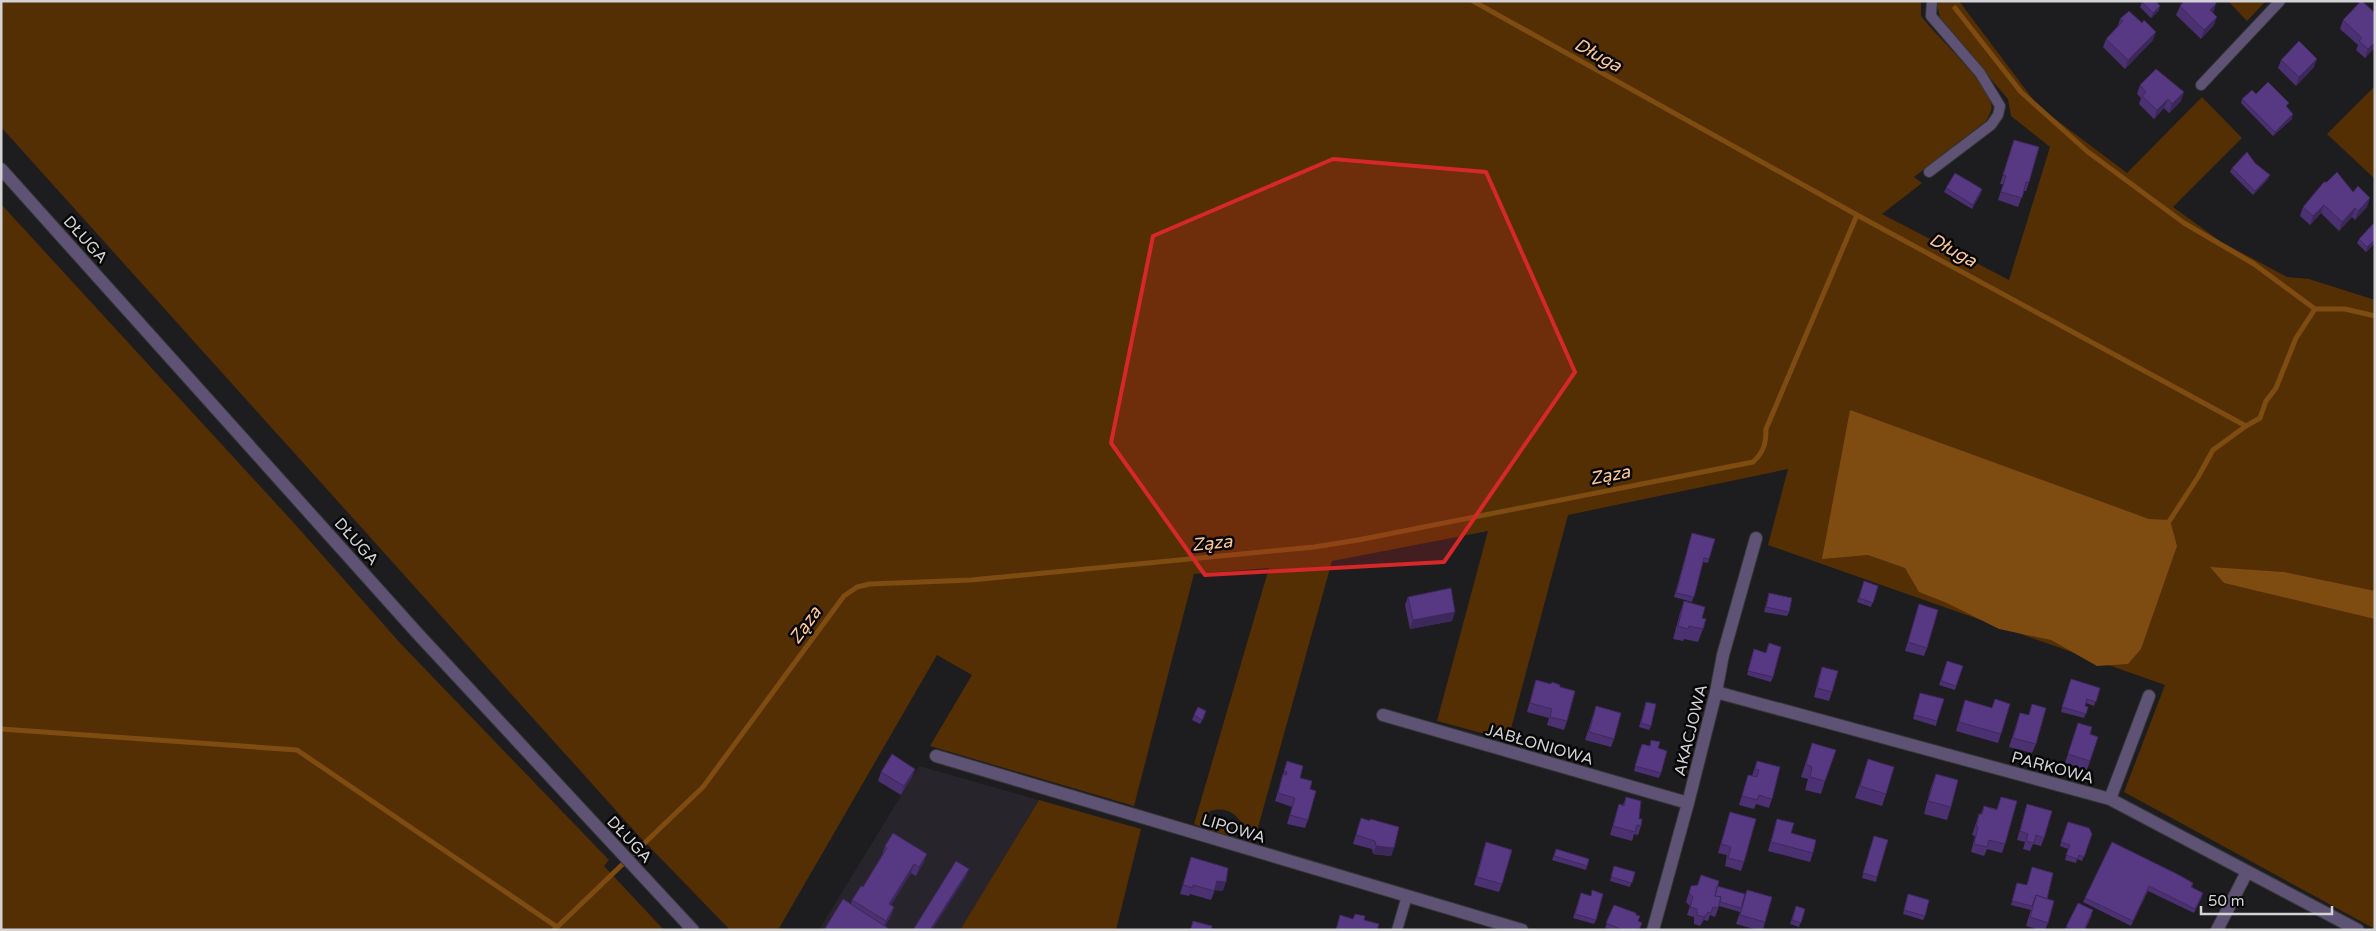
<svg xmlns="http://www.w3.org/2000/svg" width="2376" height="931" font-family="'Varela Round',sans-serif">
	<rect width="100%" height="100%" fill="#1d1c1f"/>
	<path fill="#27242b" d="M919 766 1039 800 960 930H819Z"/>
	<path fill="#542f04" d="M1 1H1921V16C1937 37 1986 81 1991 103 1993 110 1989 115 1986 121L1914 177 1922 183 1882 214 2009 280 2050 147 2011 116 2008 99 1941 21 1937 5 1940 1H1959L2038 106 2127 173 2202 97 2242 138 2173 207 2220 241 2287 277 2309 279 2375 300V929L2124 792 2165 685 1768 545 1788 469 1568 515 1508 740 1437 721 1488 531 1332 561 1254 842 1249 841C1244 821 1232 804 1210 811L1201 827 1194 824 1269 568 1194 574 1134 806 930 746 972 675 937 655 778 930H730L639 836 1 127Z
		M2228 1H2266L2247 21Z
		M2375 86V179L2327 134Z
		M1 204 293 522 401 644 609 860 604 866 664 930H1Z
		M1039 800 1141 829 1116 930H960Z
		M1221 821 1233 830 1234 837 1211 831 1214 823Z"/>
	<path fill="#7e4b11" d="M1850 410 2149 519 2170 520 2177 546 2141 649 2128 664 2097 666 2051 640 1999 629 1947 603 1919 592 1905 568 1868 555 1822 559Z
		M2210 567 2284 572 2375 591V619L2224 583Z"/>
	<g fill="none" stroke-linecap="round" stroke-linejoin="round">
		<path stroke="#7e4b11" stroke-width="5" d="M1473 1 1857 215 2246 426 2260 418 2266 401 2276 388 2296 338 2315 309H2345L2375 316
			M1955 8 2021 92 2088 152 2184 223 2254 264 2315 309
			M2170 520 2198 477 2213 450 2246 426
			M1 729 297 750 557 927
			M554 930 703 787 844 596 857 587 870 584 971 580 1314 547 1358 540 1753 462C1764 452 1766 443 1766 429L1857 215"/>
		<defs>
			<path id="service" d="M2201 85 2280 1
				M1929 172 1991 125 1998 115 2000 106 1980 73 1931 16 1932 1
				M1397 930 1407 896"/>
			<path id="minor" d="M1716 692 2110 799 2358 930
				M1383 715 1688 803
				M936 756 1522 930
				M2110 799 2149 696
				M1653 930 1688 803 1716 692 1723 655 1756 538
				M2217 930 2247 872"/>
			<path id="tertiary" d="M1 169 418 634 693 930"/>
		</defs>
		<use href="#service" stroke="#363638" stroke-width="12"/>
		<use href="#minor" stroke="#363638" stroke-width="14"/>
		<use href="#tertiary" stroke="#363638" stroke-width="14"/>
		<use href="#service" stroke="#5e5374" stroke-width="10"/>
		<use href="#minor" stroke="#5e5374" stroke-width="12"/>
		<use href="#tertiary" stroke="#5e5374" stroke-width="12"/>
	</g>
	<path fill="#4b3171" d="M2142 2 2159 10 2151 18 2140 7Z
		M2180 6 2213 13 2214 25 2201 39 2176 15Z
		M2375 13V47L2365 58 2356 50 2358 45 2340 29 2343 20Z
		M2120 19 2142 23 2153 40 2125 69 2103 47 2106 39 2118 26Z
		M2281 60 2314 67 2296 86 2278 68Z
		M2140 85 2181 101 2169 113 2164 108 2154 119 2139 104 2141 98 2137 94Z
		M2256 94 2287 107 2292 119 2273 136 2241 103 2242 99Z
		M2014 140 2029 182 2026 191H2024L2018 207 1998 200 2003 184H2000Z
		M2232 168 2268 179 2253 195 2230 172Z
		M1946 188 1981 193 1972 209 1944 192Z
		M2353 192 2367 207 2355 220 2352 217 2339 231 2321 213 2310 225 2300 216 2303 207Z
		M2375 226V243L2366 252 2357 243 2359 239Z
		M1692 533 1709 559 1708 563 1703 562 1692 602 1674 597Z
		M1864 581 1878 586 1871 607 1857 602Z
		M1769 593 1789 612 1787 616 1764 612Z
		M1408 597 1452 621 1410 629 1405 605Z
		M1684 601 1702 618 1703 629 1698 642 1684 639 1683 641 1673 639 1680 613Z
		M1919 604 1927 648 1924 656 1905 651Z
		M1769 643 1773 677 1771 682 1747 675 1754 649 1766 653Z
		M1947 661 1963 666 1955 690 1939 685Z
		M1822 667 1832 692 1829 701 1814 697 1819 676Z
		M2071 679 2100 688 2094 706 2086 703 2085 706 2088 707 2084 718 2061 712Z
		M1536 680 1567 721 1564 730 1547 725 1549 718 1527 712 1533 689Z
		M1919 697 1937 721 1936 726 1913 719Z
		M1995 699 2001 734 1998 743 1956 731 1965 700 1992 708Z
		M1646 702 1651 726 1649 730 1639 727Z
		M2032 704 2036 744 2032 753 2009 747 2020 713 2029 715Z
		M1596 706 1614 739 1611 747 1585 740Z
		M1194 715 1205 716 1200 724 1192 720Z
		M2078 723 2090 734V761L2087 770 2065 763Z
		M1812 743 1825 781 1821 794 1805 790 1808 779 1801 777Z
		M1640 748H1658L1661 773 1659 778 1634 771Z
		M1868 759 1886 794 1882 806 1855 798Z
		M1287 761 1310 789 1308 820 1305 828 1287 824 1292 807 1275 801Z
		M1757 761 1772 799 1769 808 1756 804 1754 809 1739 805 1748 775 1752 776Z
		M915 769 912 777 901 795 878 781 881 772Z
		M1936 774 1951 807 1947 820 1924 814 1931 787Z
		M1626 797 1639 819 1641 826 1638 835 1634 834 1632 841 1610 835 1619 804 1623 805Z
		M2001 797 2005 844 2002 853 1987 849 1984 856 1971 852 1975 836 1972 835 1979 814H1981L1984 806 1997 809Z
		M2027 804 2044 838 2041 846 2033 844 2030 851 2023 849 2025 842 2017 840Z
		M1730 812 1744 862 1741 871 1725 866 1727 855 1718 853Z
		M1361 818 1370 821 1394 848 1391 856 1373 854 1372 849 1353 844Z
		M1777 819 1813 853 1810 862 1768 851Z
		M2068 822 2092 834 2082 861 2077 859 2076 863 2065 860 2068 849 2060 846Z
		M1874 836 1877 877 1876 882 1862 878Z
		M1486 842 1502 884 1499 892 1474 885 1483 851Z
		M2112 842 2193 883 2192 887 2202 897 2194 913 2148 891 2131 926 2083 902Z
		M885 846 924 862 916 876 911 873 891 905 894 907 891 916 885 926 851 904 852 900 863 887 882 855Z
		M1556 849 1589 859 1586 870 1552 860Z
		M1191 857 1223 891 1215 890 1211 900 1190 894 1189 896 1180 894Z
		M1614 866 1635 872 1630 887 1610 881Z
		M1701 875 1717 886 1765 922 1763 930H1758L1736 924 1740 912 1719 906 1715 917 1710 915 1708 921 1704 920 1700 926 1694 924V917L1687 915 1690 906 1686 902 1691 886 1697 885Z
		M2017 883 2047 899 2048 923 2045 930H2040L2026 926 2031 909V910L2011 905Z
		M1581 893 1591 896 1596 920 1594 924 1573 918Z
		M1908 894 1925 916 1923 920 1903 914Z
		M1614 905 1636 915 1639 930H1611L1605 928Z
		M1796 906 1805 909 1799 927 1790 924Z
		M2092 915 2085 930H2065L2066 927Z"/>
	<path fill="#3d285c" d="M2216 4 2213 13 2210 10Z
		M2160 6 2159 10 2151 18 2153 13Z
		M2217 17 2214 25 2201 39 2204 30Z
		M2156 32 2153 40 2125 69 2128 60Z
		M2375 42V47L2365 58 2368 49Z
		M2317 59 2314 67 2296 86 2299 77Z
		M2184 92 2181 101 2169 113 2172 104Z
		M2168 99 2164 108 2154 119 2157 110Z
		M2293 114 2292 119 2273 136 2275 132Z
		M2270 175 2268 179 2253 195 2255 191Z
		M1982 189 1981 193 1972 209 1973 205Z
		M2370 198 2367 207 2355 220 2358 211Z
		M2324 205 2321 213 2310 225 2313 216Z
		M2355 208 2352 217 2339 231 2342 222Z
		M2375 240V243L2366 252 2367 247Z
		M1455 612 1452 621 1410 629 1413 620Z
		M915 769 912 777 901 795 904 786Z
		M1376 846 1394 848 1391 856 1373 854Z
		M927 854 924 862 916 876 919 867Z
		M914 864 911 873 886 913 889 904Z
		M969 869 966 877 932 930H930Z
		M1217 881 1226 882 1223 891 1214 890Z
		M894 907 891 916 882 929 886 921Z
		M1708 912 1704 920 1700 926 1704 917Z"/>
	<path fill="#573983" stroke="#3d285c" d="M2143 1H2156L2160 6 2153 13 2142 2Z
		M2184 1H2216V4L2210 10 2217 17 2204 30 2180 6Z
		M2361 1H2362L2375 13V42L2368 49 2359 41 2362 38 2343 20Z
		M2129 11 2142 23 2144 20 2156 32 2128 60 2106 39 2123 21 2120 19Z
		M2299 41 2317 59 2299 77 2281 60Z
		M2156 69 2184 92 2172 104 2168 99 2157 110 2142 96 2146 92 2140 85Z
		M2268 82 2289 103 2286 106 2293 114 2275 132 2242 99 2252 90 2256 94Z
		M2014 140 2039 147 2029 182H2026L2022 198 2001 192 2006 176 2003 175Z
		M2247 152 2255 163 2270 175 2255 191 2232 168Z
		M2337 172 2353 192 2358 186 2370 198 2358 211 2355 208 2342 222 2324 205 2313 216 2303 207 2324 182H2327Z
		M1955 173 1982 189 1973 205 1946 188Z
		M2373 224 2375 226V240L2367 247 2359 239Z
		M1692 533 1715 539 1709 559 1704 558 1694 597 1676 593Z
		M1864 581 1878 586 1873 603 1859 598Z
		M1451 588 1455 612 1413 620 1408 597Z
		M1769 593 1792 598 1789 612 1766 607Z
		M1684 601 1705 607 1702 618 1706 619 1703 629 1689 626 1688 629 1678 626Z
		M1919 604 1938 610 1927 648 1908 642Z
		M1769 643 1781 647 1773 677 1748 671 1754 649 1766 653Z
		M1947 661 1963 666 1956 686 1941 681Z
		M1822 667 1838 671 1832 692 1817 688Z
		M2071 679 2100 688 2096 702 2087 699 2085 706 2088 707 2086 714 2062 707Z
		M1536 680 1551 684 1552 682 1560 685V687L1575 691 1567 721 1550 717 1552 709 1530 703Z
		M1920 693 1944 699 1937 721 1914 715Z
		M1995 699 2010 704 2001 734 1959 722 1965 700 1992 708Z
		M1646 702 1656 704 1651 726 1641 723Z
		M2032 704 2046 708 2036 744 2013 738 2020 713 2029 715Z
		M1596 706 1621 713 1614 739 1589 732Z
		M1198 707 1206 711 1202 720 1194 715Z
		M2078 723 2092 727 2090 734 2098 737 2090 761 2068 754Z
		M1651 740 1660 742 1658 748 1667 751 1661 773 1635 766 1642 744 1650 746Z
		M1812 743 1836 750 1825 781 1810 777 1812 767 1806 764Z
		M892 754 915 769 904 786 881 772Z
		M1868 759 1894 767 1886 794 1860 786Z
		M1287 761 1303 766 1300 778 1312 781 1310 789 1316 791 1308 820 1290 815 1295 798 1278 793 1283 774 1286 775 1287 772 1284 771Z
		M1757 761 1780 767 1772 799 1759 795 1757 800 1742 796 1748 775 1757 777 1759 770 1755 769Z
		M1936 774 1958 780 1951 807 1928 801Z
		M1626 797 1641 801 1639 819H1642L1641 826 1637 825 1635 832 1613 826 1619 804 1624 806Z
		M2001 797 2017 801 2005 844 1989 840 1987 847 1974 844 1978 827H1976L1979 814H1982L1984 806 1997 810Z
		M2027 804 2052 811 2044 838 2036 835 2034 843 2026 841 2028 834 2020 831Z
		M1730 812 1756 819 1744 862 1728 858 1731 847 1721 844Z
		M1361 818 1370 821V819L1399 827 1394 848 1376 846 1375 841 1356 835Z
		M1777 819 1794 823 1791 833 1816 840 1813 853 1771 842Z
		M2068 822 2089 828 2092 834 2084 857 2079 855 2078 859 2066 855 2070 845 2061 842Z
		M893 833 927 854 919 867 914 864 889 904 894 907 886 921 852 900 861 886 863 887 887 848 885 846Z
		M1874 836 1888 840 1877 877 1863 873Z
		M1486 842 1512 850 1502 884 1477 877Z
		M2112 842 2177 874 2193 883 2191 887 2203 893 2195 909 2149 886 2133 921 2085 898Z
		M1556 849 1589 859 1587 866 1554 856Z
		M1191 857 1228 868 1226 882 1217 881 1214 891 1193 885V888L1183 885Z
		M956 861 969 869 930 930H913Z
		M1614 866 1635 872 1632 883 1611 877Z
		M2032 867 2053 873 2047 899 2036 895 2032 906 2012 901 2017 883 2027 885Z
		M1701 875 1719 881 1715 896 1721 897 1718 908 1713 907 1711 913 1708 912 1704 917 1697 915V909L1690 907 1693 897 1689 893 1691 886 1698 885Z
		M1717 886 1745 894 1741 908 1720 902 1721 897 1715 896Z
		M1592 890 1603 894 1596 920 1575 914 1581 893 1591 896Z
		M1747 890 1772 897 1765 922 1740 915Z
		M1908 894 1929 900 1925 916 1904 910Z
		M2036 895 2054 901 2048 923 2030 917Z
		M843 899 891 930H824Z
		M2078 903 2093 910 2084 930H2073L2066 927Z
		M1614 905 1636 913V915L1640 916 1638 921 1642 923 1639 930H1623L1606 923Z
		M1796 906 1805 909 1801 923 1792 920Z
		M1355 914 1365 916 1364 920 1379 924 1377 930H1336L1340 915 1353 919Z
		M1193 921 1212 926 1211 930H1189L1191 928Z"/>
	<path fill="#d62828" fill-opacity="0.2" stroke="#d62828" stroke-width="4" stroke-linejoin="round" d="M1333 159 1486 172 1575 372 1444 562 1205 575 1111 443 1153 236Z"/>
	<g text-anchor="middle" stroke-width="5" stroke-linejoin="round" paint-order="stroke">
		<g font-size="16" fill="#d3d3d5" stroke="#070708">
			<text transform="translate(86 239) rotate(48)" y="6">DŁUGA</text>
			<text transform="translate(357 541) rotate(48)" y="6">DŁUGA</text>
			<text transform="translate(1690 730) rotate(-76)" y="6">AKACJOWA</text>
			<text transform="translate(1540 744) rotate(16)" y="6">JABŁONIOWA</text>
			<text transform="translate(2053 767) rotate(15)" y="6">PARKOWA</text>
			<text transform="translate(1234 828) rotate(17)" y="6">LIPOWA</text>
			<text transform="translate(630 839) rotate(47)" y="6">DŁUGA</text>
		</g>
		<g font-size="18" font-style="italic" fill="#fdc694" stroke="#070708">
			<text transform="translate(1598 55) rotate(29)" y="6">Długa</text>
			<text transform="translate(1953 250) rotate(29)" y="6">Długa</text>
			<text transform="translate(1610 475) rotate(-11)" y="6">Ząza</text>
			<text transform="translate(1212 543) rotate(-6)" y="6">Ząza</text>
			<text transform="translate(805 625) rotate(-54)" y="6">Ząza</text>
		</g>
	</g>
	<rect width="2376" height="931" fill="none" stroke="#d3d3d5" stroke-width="5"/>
	<path d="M2201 906v8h131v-8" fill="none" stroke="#d3d3d5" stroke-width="2.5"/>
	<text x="2208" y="906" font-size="15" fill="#d3d3d5" stroke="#070708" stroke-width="4" paint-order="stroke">50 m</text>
</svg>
